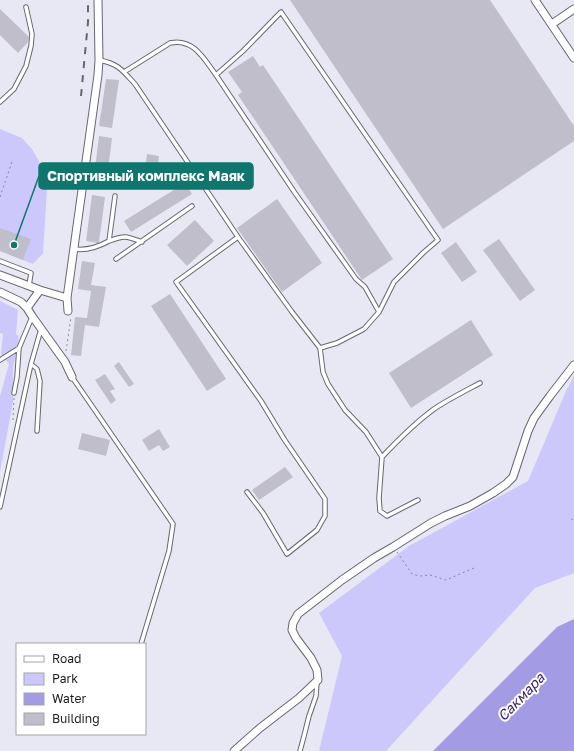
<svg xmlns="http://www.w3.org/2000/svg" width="574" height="751" font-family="'Golos Text',sans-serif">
	<rect width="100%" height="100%" fill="#e8e8f4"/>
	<path fill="#ccc8fc" d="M0 129 22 138 32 149 41 165 47 190 43 253 33 264 0 251Z
		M0 301 18 310 16 334 19 336 13 368V402L0 472V396L9 364 1 354 3 334 0 333Z
		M574 376V573L535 588 386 751H319L342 656 319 613 409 546 528 481 566 391Z"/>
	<path fill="#a39ce4" d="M574 619V751H433L557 627Z"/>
	<path fill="#bfbeca" d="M290 0H490L574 126V141L443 229Z
		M0 9 29 37 28 42 18 53 0 35Z
		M253 56 260 67 263 65 393 259 362 280 238 95 242 92 228 72Z
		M106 79 119 80 112 128 99 126Z
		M99 136 112 138 106 186 93 185Z
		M147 154 159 156 156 181 144 180Z
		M185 183 192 194 131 232 124 221Z
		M92 195 105 197 99 242 98 243 86 241Z
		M277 199 322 263 282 292 237 228Z
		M195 220 214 241 187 266 167 245Z
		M0 228 31 239 23 260 0 251Z
		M499 239 535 290 520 301 483 250Z
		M456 242 477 272 462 282 441 253Z
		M82 261 95 263 91 285 106 287 99 327 85 325 81 356 71 355 75 317 87 318 91 291 78 289Z
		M170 294 226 379 207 391 151 306Z
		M471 320 493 355 411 408 389 373Z
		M119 362 134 384 129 387 114 366Z
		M105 374 115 389 110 391 116 400 111 404 95 380Z
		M159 429 170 447 163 451 159 445 149 451 142 440Z
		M82 433 110 440 106 456 78 449Z
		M285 467 293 477 259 500 252 490Z"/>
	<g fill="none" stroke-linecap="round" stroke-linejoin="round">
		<defs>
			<path id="service" d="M99 60C119 64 122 70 135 84L238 237 176 282 261 401 284 439 325 499V516L317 530 287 554 263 513 247 492
				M124 72 170 43C194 38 204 59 216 75
				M0 102 14 89 26 66 31 46 32 34 26 7
				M238 237 292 312 320 348 337 343 364 329 379 312 394 282 424 252 438 240 334 89 281 12 243 51 216 75 295 193 356 279 365 287 379 312
				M109 241C125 235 126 236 142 242
				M74 249C87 251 98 247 109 241L115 196
				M116 259 192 206
				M0 261 31 273 29 286
				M320 348 323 372 328 384 345 410 366 432 382 457 379 498 380 511 387 516 418 500
				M0 360 19 348 32 317
				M31 364 37 369 40 381 37 431
				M72 377 173 524 169 551 141 644
				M14 393 17 377 19 348
				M382 457C398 440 415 423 434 409 449 399 465 391 480 383
				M0 507 31 364 41 329
				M300 751 304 736 309 716 316 696 317 681"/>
			<path id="minor" d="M535 0 574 58
				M552 24 574 9
				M0 275 40 290 67 298
				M0 292 21 302 27 308 32 316 65 362 72 377
				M27 308 40 290
				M68 311 67 298 98 75 99 60 98 0
				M234 751 260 728 299 698 318 680 317 670 311 658 296 638 292 630 293 623 298 614 342 580 374 558 393 547 431 523 445 516 470 506 493 493 506 484 513 477 528 431 534 418 550 396 574 365"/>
		</defs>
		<use href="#service" stroke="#676671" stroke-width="5.5"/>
		<use href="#minor" stroke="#676671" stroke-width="9"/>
		<path stroke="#8a8992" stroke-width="1" stroke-dasharray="2 3" stroke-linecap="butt" d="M0 197 13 159
			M66 351 71 317
			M13 420 14 397
			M571 520 574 518
			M397 552 412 574 420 576 430 575 446 580 474 568"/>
		<use href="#service" stroke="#fff" stroke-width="3.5"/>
		<use href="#minor" stroke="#fff" stroke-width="7"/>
		<path stroke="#67666e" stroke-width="2" stroke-dasharray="7 7" stroke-linecap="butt" d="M81 96 88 22V0"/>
	</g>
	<g text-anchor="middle" stroke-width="4" stroke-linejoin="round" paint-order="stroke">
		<g font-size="14" font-style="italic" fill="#382476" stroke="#fff">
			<text transform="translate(521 697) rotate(-46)" y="5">Сакмара</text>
		</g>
	</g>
	<path fill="none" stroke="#0f766e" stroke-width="1.5" d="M14 245L39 176"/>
	<circle fill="#0f766e" stroke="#fff" stroke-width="1.5" cx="14" cy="245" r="4"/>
	<rect fill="#0f766e" stroke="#0f766e" stroke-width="1.5" x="39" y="163" width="214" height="26" rx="4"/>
	<g font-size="14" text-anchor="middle" font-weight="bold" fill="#fff">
		<text x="146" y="181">Спортивный комплекс Маяк</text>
	</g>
	<rect x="16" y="643" width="130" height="92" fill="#ffffff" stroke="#a4a4a6"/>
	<rect x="24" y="656" width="20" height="6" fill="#ffffff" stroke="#a4a4a6"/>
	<text x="52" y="663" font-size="12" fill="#1c1b20">Road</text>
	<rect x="24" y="673" width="20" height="12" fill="#ccc8fc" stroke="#a4a4a6"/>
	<text x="52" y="683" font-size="12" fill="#1c1b20">Park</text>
	<rect x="24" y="693" width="20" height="12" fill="#a39ce4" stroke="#a4a4a6"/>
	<text x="52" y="703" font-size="12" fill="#1c1b20">Water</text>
	<rect x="24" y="713" width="20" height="12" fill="#bfbeca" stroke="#a4a4a6"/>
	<text x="52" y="723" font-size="12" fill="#1c1b20">Building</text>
</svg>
